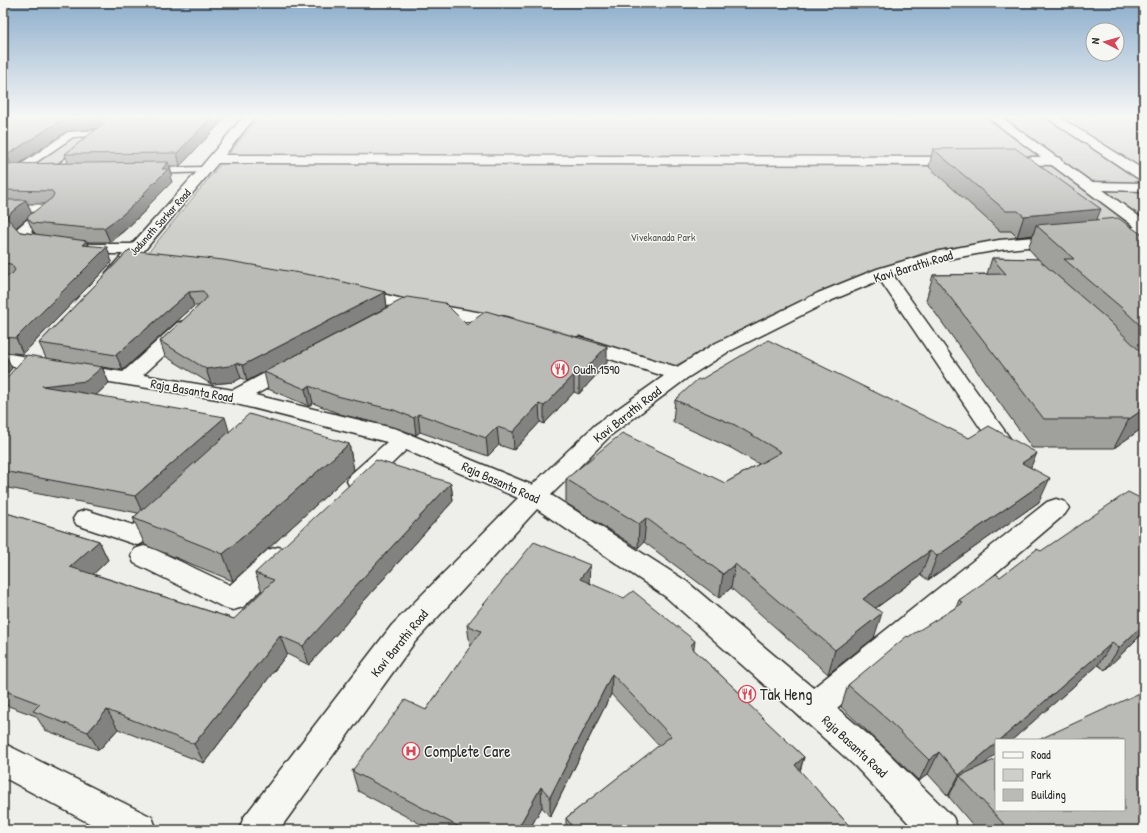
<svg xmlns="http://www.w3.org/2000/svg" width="1147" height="833" font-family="'Patrick Hand',sans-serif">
	<rect width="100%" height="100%" fill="#eeeeea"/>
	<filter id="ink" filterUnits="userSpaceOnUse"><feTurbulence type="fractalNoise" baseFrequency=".025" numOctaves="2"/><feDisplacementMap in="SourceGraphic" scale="8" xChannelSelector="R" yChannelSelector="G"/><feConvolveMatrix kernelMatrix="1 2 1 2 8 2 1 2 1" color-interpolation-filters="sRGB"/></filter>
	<g filter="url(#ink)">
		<path fill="#cececa" stroke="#7c7c7a" d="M259 117H986L1136 228 995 241 923 253 827 291 674 366 534 324 407 305 147 254Z
			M997 117H1046L1144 181V223Z
			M1056 117H1144V174Z
			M72 135H96L51 170 19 171Z"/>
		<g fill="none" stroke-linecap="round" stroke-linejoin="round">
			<defs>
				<path id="service" d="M102 130 107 133 105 135 58 174H50L49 172 93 136 73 137 19 174H11L10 172 68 132Z
					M206 167 211 170 210 172 148 174 143 171 148 168Z"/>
				<path id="minor" d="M243 117H255L225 155 960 157 965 158 966 161 965 164 960 165 218 163 143 252 120 277 114 278 108 277 106 273 123 254H92L26 245 14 231 36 212H3V204H51L56 205 58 208 31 231 37 238 92 244H132L195 174Z
					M1002 157H1055L1060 158 1061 161 1060 164 1055 165 997 164 996 161 997 158Z
					M1144 226V236L1107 240 1102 238 1099 235 1102 232 1107 230Z
					M1059 235 1065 237 1067 240 1065 243 999 250 937 261 893 275 1014 444 1018 449 1014 454 1006 456 998 454 880 280 830 301 728 352 687 378 611 435 551 495 686 581 813 688 1047 502 1056 499 1065 502 1069 508 1065 514 837 708 879 744 953 817 958 830H915L855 766 666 597 537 509 414 643 279 830H239L244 817 392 625 518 498 406 450 368 487 359 489 350 487 347 481 350 475 387 442 217 399 3 365V353L123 372 177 323 184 321 191 323 193 327 191 331 143 375 233 390 286 362 293 360 300 362 303 366 300 370 255 395 397 429 532 485 595 425 664 376 572 347 569 343 572 339 579 337 586 339 677 367 714 344 818 293 877 269 934 252 999 240Z
					M357 288 407 300 506 317 513 319 515 323 513 327 506 329 407 310 351 297 348 293 351 289Z
					M161 505 170 508 174 514C166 527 151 541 137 545L77 525 73 519 77 513 86 510 133 525 152 508Z
					M144 546 154 549 230 585 268 550 278 547 288 550 292 557 288 564 243 607 233 610 223 607 134 563 131 556 134 549Z
					M3 743 152 817 157 830H102L3 777Z"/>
				<path id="tertiary" d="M989 117H1001L1091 182 1144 183V191L1103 190 1144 220V232L1139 230 990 119Z
					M1046 117H1059L1144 170V180L1139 179Z"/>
			</defs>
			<use href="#service" stroke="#2b2b2b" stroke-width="3"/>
			<use href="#minor" stroke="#2b2b2b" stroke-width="3"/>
			<use href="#tertiary" stroke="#2b2b2b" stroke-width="3"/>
			<use href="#service" fill="#f6f6f2" fill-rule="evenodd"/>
			<use href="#minor" fill="#f6f6f2" fill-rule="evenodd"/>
			<use href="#tertiary" fill="#f6f6f2" fill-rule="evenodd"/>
		</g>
		<path fill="#a0a09d" stroke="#2b2b2b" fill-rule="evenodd" d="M3 117H226L180 166H170L172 175 170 177 172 182 147 207 148 208 125 230 110 242H88L89 245 112 262 23 354 4 352 12 368 3 379V277H4H3ZM96 129 65 154 68 163 18 164 67 131ZM28 204H45L31 215ZM27 218 33 231 36 234 20 232 16 228Z
			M933 149 1097 219 1144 236V427L1114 448H1032L926 300 933 275 987 274 992 258 1038 259 1028 248 1033 235 1017 237 1011 231H1000L929 167Z
			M129 250 385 292 387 307 247 381 241 378 234 382 211 384 165 356 160 341 199 306H194L123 370 102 367 109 383 96 395 230 432 349 444 354 470 233 581 145 545 133 518 138 513 3 487V382L46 358 39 343Z
			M467 325 607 363 579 394 574 392 544 424 540 422 514 450 499 445 488 456 420 432 416 435 397 428 340 414 313 403 309 406 268 389 264 372Z
			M675 400 969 438 1031 467 1039 502 928 580 921 575 876 608 874 638 828 674 731 588 719 598 644 542 638 548 566 503V479L725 483 759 464 731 448 673 422Z
			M451 483 453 501 355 611V613L309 665 287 654 204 763 118 729 99 750 45 730 36 716 3 704V512L99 541 108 560 93 574 234 619 262 592 255 573Z
			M1000 577 1136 640 1105 670 1098 665 983 765 1144 830H977L949 797 950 794 948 796 928 774 919 781 880 743 841 707 848 685 956 607 959 600Z
			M589 583 694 650 747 700 746 703 804 757 800 771 853 830H566V818L659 746 611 694 550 817 542 807 529 830H432L358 791 352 771 426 710 471 646 470 645 467 625Z"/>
		<path fill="#828280" stroke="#2b2b2b" d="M98 117 102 128 67 131 13 168 7 155 63 119Z
			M212 117H226L180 166 177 153Z
			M168 162 172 175 170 177 172 182 147 207 148 208 125 230 110 242 104 228 142 195 162 169Z
			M26 200 32 214 12 231 6 217Z
			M1101 209 1093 229 1036 225 1033 235 1017 237 1024 216Z
			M87 241 93 256 82 245Z
			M107 247 112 262 23 354 16 338Z
			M189 292 194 306 123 370 116 355Z
			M385 292 387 307 247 381 243 365Z
			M607 346V363L579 394V376Z
			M4 352 12 368 3 379V353Z
			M236 363 241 378 234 382 211 384 206 369Z
			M102 367 109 383 93 398 42 386Z
			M574 375V392L544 424V406Z
			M309 386 313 403 309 406 305 389Z
			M539 404 540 422 514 450 513 432Z
			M1144 409V427L1114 448 1129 419Z
			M418 414 420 432 416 435 414 418Z
			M225 417 230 434 143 514 135 496Z
			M497 427 499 445 488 456 486 438Z
			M349 444 354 470 233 581 223 554Z
			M1037 453 1027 476 1022 463Z
			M1050 478 1039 502 928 580 937 556Z
			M451 483 453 501 355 611V613L309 665 303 646 349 593Z
			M646 518 644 542 638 548 639 524Z
			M99 541 108 560 81 586 70 567Z
			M930 551 921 575 855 623 863 599Z
			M735 564 731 588 719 598 723 574Z
			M590 565 589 586 580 579Z
			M882 613 874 638 828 674 835 650Z
			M1144 624V633L1136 640 1105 670 1119 648Z
			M280 636 287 654 204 763 194 744Z
			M695 641 692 662 690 646Z
			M1112 643 1098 665 1012 740H1000Z
			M612 674 611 694 550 817V797Z
			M107 710 118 729 99 750 88 732Z
			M996 743V754L965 781 960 776 950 794 948 796 959 775Z
			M939 752 928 774 919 781 929 760Z
			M804 757 798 777 795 765Z
			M541 787 542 807 529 830H517Z"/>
		<path fill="#babab7" stroke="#2b2b2b" d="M3 117H212L177 153 65 154 104 123V120L98 117 63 119 7 155H3Z
			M1015 148 1101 209 1024 216 1018 211H1006L933 149Z
			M168 162 162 169H168L142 195H144L121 216 104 228H87L32 223 27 217 52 198 54 194 52 191 3 190V164Z
			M3 200H26L6 217 20 232 87 241 82 245 107 247 16 338 3 337V277L12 274 15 270 11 264 3 263Z
			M1118 218 1144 236V329L1123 309 1064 259H1074L1036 225Z
			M129 250 223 260 323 277 385 292 243 365 236 363 229 366 206 369 160 341 204 301 207 297 203 291 189 292 116 355 39 343Z
			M992 258 1038 259 1107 319 1144 355V409L1129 419H1044L933 275 1006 274Z
			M407 297 445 303 467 325 486 311 607 346 579 376 574 375 544 406 539 404 513 432 497 427 486 438 418 414 414 418 394 410 337 396 309 386 305 389 264 372Z
			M768 340 969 438 989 426 1037 453 1022 463 1050 478 937 556 930 551 863 599 882 613 835 650 735 564 723 574 646 518 639 524 566 479 622 433 725 483 781 452 735 425 675 400 698 379 700 380Z
			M27 355 102 367 86 381 42 386 225 417 135 496 3 471V382Z
			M249 414 349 444 223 554 133 518Z
			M376 460 451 483 349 593 350 594 303 646 280 636 194 744 107 710 88 732 33 711 40 704 3 690V512L99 541 70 567 234 619 274 580 255 573Z
			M1128 492 1144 500V624L1119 648 1112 643 1000 740H996V743L959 775 939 752 929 760 889 721 848 685 907 636 908 637 963 603 959 600 996 574 1000 577 1037 549 1041 551Z
			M534 542 590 565 580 579 624 598 633 591 695 641 690 646 747 700 745 701 804 757 795 765 853 830H575L566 818 671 736 612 674 550 797 541 787 517 830H465L352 771 405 700 426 710 481 631 467 625Z
			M1144 691V830H1009L960 776 996 759V810H1124V740H1038Z"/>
	</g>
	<linearGradient id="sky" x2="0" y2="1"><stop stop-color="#8daecc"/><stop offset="0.5" stop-color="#f7f7f6"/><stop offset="1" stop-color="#f7f7f6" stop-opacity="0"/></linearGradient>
	<rect width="1147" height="233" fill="url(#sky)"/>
	<defs>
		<symbol id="restaurant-ring" viewBox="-11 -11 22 22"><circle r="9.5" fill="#f6f6f2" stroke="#d1495b" stroke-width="1.5"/><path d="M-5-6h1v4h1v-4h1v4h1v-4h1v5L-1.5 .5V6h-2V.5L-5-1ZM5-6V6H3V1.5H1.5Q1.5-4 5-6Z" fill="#d1495b"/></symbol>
		<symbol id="hospital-ring" viewBox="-11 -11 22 22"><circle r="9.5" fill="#f6f6f2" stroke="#d1495b" stroke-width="1.5"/><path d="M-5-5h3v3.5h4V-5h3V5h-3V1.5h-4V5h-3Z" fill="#d1495b"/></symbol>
	</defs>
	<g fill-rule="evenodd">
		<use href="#restaurant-ring" x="550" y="359" width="20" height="20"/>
		<use href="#restaurant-ring" x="737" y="684" width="20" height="20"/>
		<use href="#hospital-ring" x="401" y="741" width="20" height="20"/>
	</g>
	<g text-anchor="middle" stroke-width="3" stroke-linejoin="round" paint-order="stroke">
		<g font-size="11" fill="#2b2b2b" stroke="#f6f6f2">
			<text transform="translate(160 222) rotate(-48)" y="4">Jadunath Sarkar Road</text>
		</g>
		<g font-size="11" fill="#545453" stroke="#f6f6f2">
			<text x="663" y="241">Vivekanada Park</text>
		</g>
		<g font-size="13" fill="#2b2b2b" stroke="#f6f6f2">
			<text transform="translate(913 266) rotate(-17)" y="5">Kavi Barathi Road</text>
			<text transform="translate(192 390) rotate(10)" y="5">Raja Basanta Road</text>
			<text transform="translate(627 414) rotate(-38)" y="5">Kavi Barathi Road</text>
			<text transform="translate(501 482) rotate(24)" y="5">Raja Basanta Road</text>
			<text transform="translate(399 643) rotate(-51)" y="5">Kavi Barathi Road</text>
			<text transform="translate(855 746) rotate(43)" y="5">Raja Basanta Road</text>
		</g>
		<g font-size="13" fill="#2b2b2b" stroke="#f6f6f2" text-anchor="start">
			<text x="573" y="374">Oudh 1590</text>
		</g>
		<g font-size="16" fill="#2b2b2b" stroke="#f6f6f2" text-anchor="start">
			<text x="760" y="700">Tak Heng</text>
			<text x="424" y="757">Complete Care</text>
		</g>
	</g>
	<rect width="1147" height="833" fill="none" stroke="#f6f6f2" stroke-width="16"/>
	<rect x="8" y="8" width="1131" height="817" fill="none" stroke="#2b2b2b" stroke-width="1.5" filter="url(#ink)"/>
	<rect x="995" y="739" width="130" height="72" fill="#f6f6f2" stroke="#a5a5a2"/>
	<rect x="1003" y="752" width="20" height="6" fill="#f6f6f2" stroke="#a5a5a2"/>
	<text x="1031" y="759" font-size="12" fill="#2b2b2b">Road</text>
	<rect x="1003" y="769" width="20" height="12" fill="#cececa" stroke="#a5a5a2"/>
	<text x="1031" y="779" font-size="12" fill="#2b2b2b">Park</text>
	<rect x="1003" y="789" width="20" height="12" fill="#babab7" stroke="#a5a5a2"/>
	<text x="1031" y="799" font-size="12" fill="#2b2b2b">Building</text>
	<g transform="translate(1105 42) rotate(276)"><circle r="19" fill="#f6f6f2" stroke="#a5a5a2"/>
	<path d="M0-3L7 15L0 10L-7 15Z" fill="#d1495b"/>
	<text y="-6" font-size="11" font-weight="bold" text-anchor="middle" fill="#2b2b2b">N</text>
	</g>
</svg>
